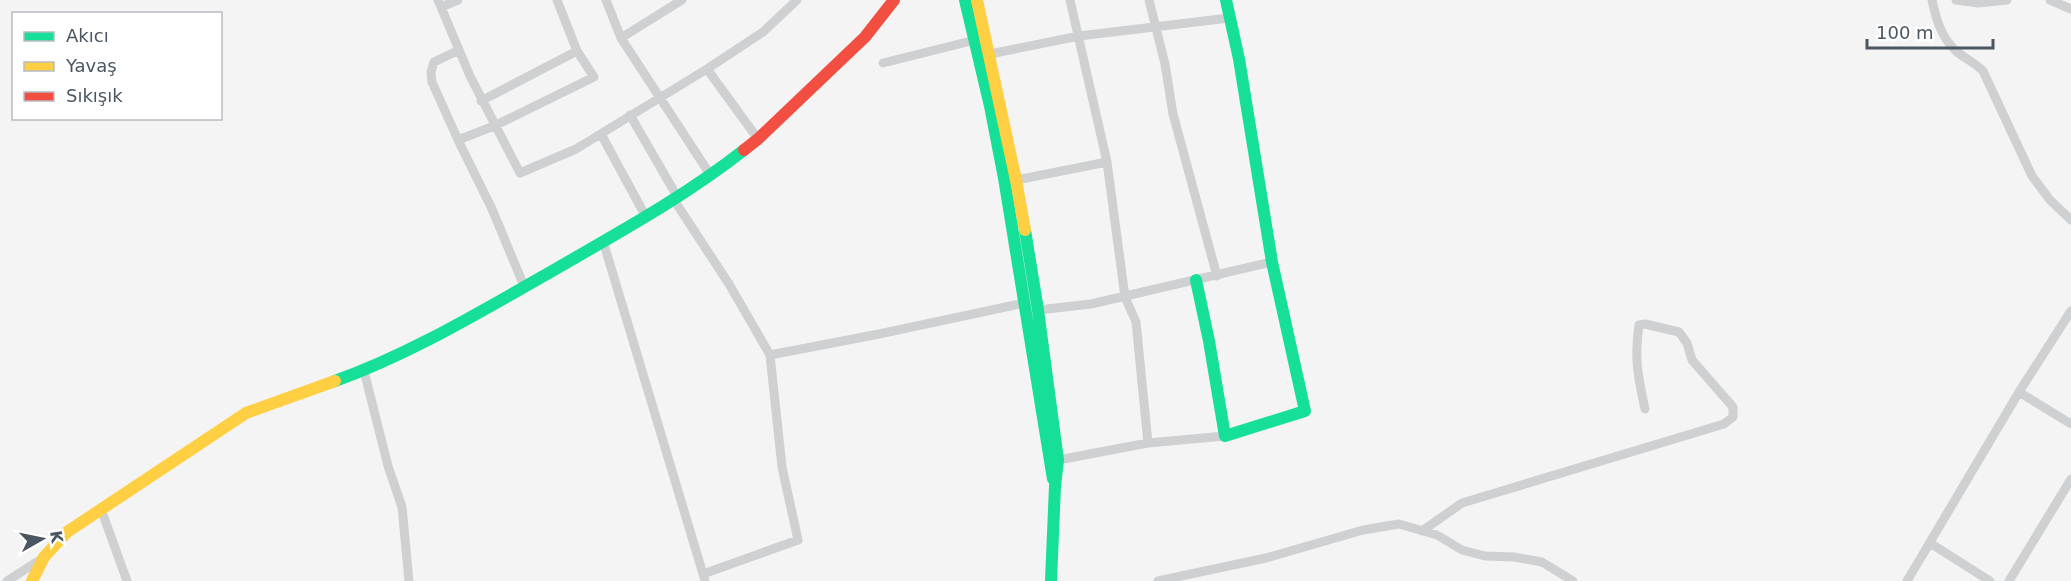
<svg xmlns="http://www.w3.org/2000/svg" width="2071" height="581" font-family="'DejaVu Sans',sans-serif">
	<rect width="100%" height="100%" fill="#f4f4f4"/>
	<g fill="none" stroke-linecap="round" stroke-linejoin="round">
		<path stroke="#ced0d2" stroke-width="9" d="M438 0 470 76 520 173 576 149 707 69 763 32 797 0
			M606 0 621 38 711 176
			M1070 0 1107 162 1125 297 1136 322 1148 443
			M1149 0 1165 64 1173 114 1217 276
			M1932 0C1936 19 1941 37 1956 51 1964 58 1974 62 1983 71L2032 176 2050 200 2071 220
			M1956 0 1978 3 2007 0
			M2050 0 2071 9
			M441 7 458 0
			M621 38 682 0
			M459 50 434 62 431 72 432 82 458 140 492 209 524 286
			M990 54 1079 36 1229 18
			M883 63 975 40
			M707 69 758 139
			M481 101 577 51
			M630 115 678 198
			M601 134 646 217
			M458 140 494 126 594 77 577 51 557 0
			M1016 180 1107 162
			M674 200 729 284 770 355
			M603 241 703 574
			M1038 310 1091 304 1272 262
			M364 371 388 466 402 507 409 581
			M2019 392 2071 424
			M1058 460 1148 443 1225 436
			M101 509 127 581
			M1422 531 1462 503 1724 424 1733 417V407L1692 360 1687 343 1679 332 1645 324 1639 325C1634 358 1638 377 1645 409
			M1930 543 1990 581
			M7 581 43 558
			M705 581 703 574 798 540 782 467 770 355 879 334 1024 303
			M1158 581 1266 558 1363 530 1399 524 1437 535 1462 550 1485 556 1514 557 1542 562 1573 581
			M1907 581 2019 392 2071 311
			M2009 581 2071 479"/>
		<path stroke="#16e098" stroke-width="12" d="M965 0 990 106 1004 178 1053 479
			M1025 230 1038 310 1058 460 1055 486 1051 581
			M1196 280 1209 341 1225 436 1305 411 1272 262 1239 59 1226 0
			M335 381C410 354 478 313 547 274 614 235 683 198 744 150"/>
		<path stroke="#ffcf43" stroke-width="12" d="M977 0 1016 180 1025 230
			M32 581 44 557 67 532 246 413 335 381"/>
		<path stroke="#f24e42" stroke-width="12" d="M744 150 758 139 865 37 894 0"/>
	</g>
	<rect x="12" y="12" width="210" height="108" fill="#ffffff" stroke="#b7bbc0" stroke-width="1.5"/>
	<rect x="24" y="32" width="30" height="9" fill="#16e098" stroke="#b7bbc0" stroke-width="1.5"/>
	<text x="66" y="42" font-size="18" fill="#4a5661">Akıcı</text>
	<rect x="24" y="62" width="30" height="9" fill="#ffcf43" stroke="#b7bbc0" stroke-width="1.5"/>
	<text x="66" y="72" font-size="18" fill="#4a5661">Yavaş</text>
	<rect x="24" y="92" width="30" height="9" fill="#f24e42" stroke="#b7bbc0" stroke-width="1.5"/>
	<text x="66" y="102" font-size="18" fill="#4a5661">Sıkışık</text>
	<g transform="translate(42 539) rotate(81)" stroke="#ffffff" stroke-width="4.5" paint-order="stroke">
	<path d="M0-4.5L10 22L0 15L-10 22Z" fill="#4a5661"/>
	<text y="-9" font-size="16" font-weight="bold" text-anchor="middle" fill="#4a5661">K</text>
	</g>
	<path d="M1867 39v9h126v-9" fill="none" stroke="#4a5661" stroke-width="3"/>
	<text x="1876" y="39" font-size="18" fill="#4a5661" stroke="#ffffff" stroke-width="4.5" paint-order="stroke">100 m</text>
</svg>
